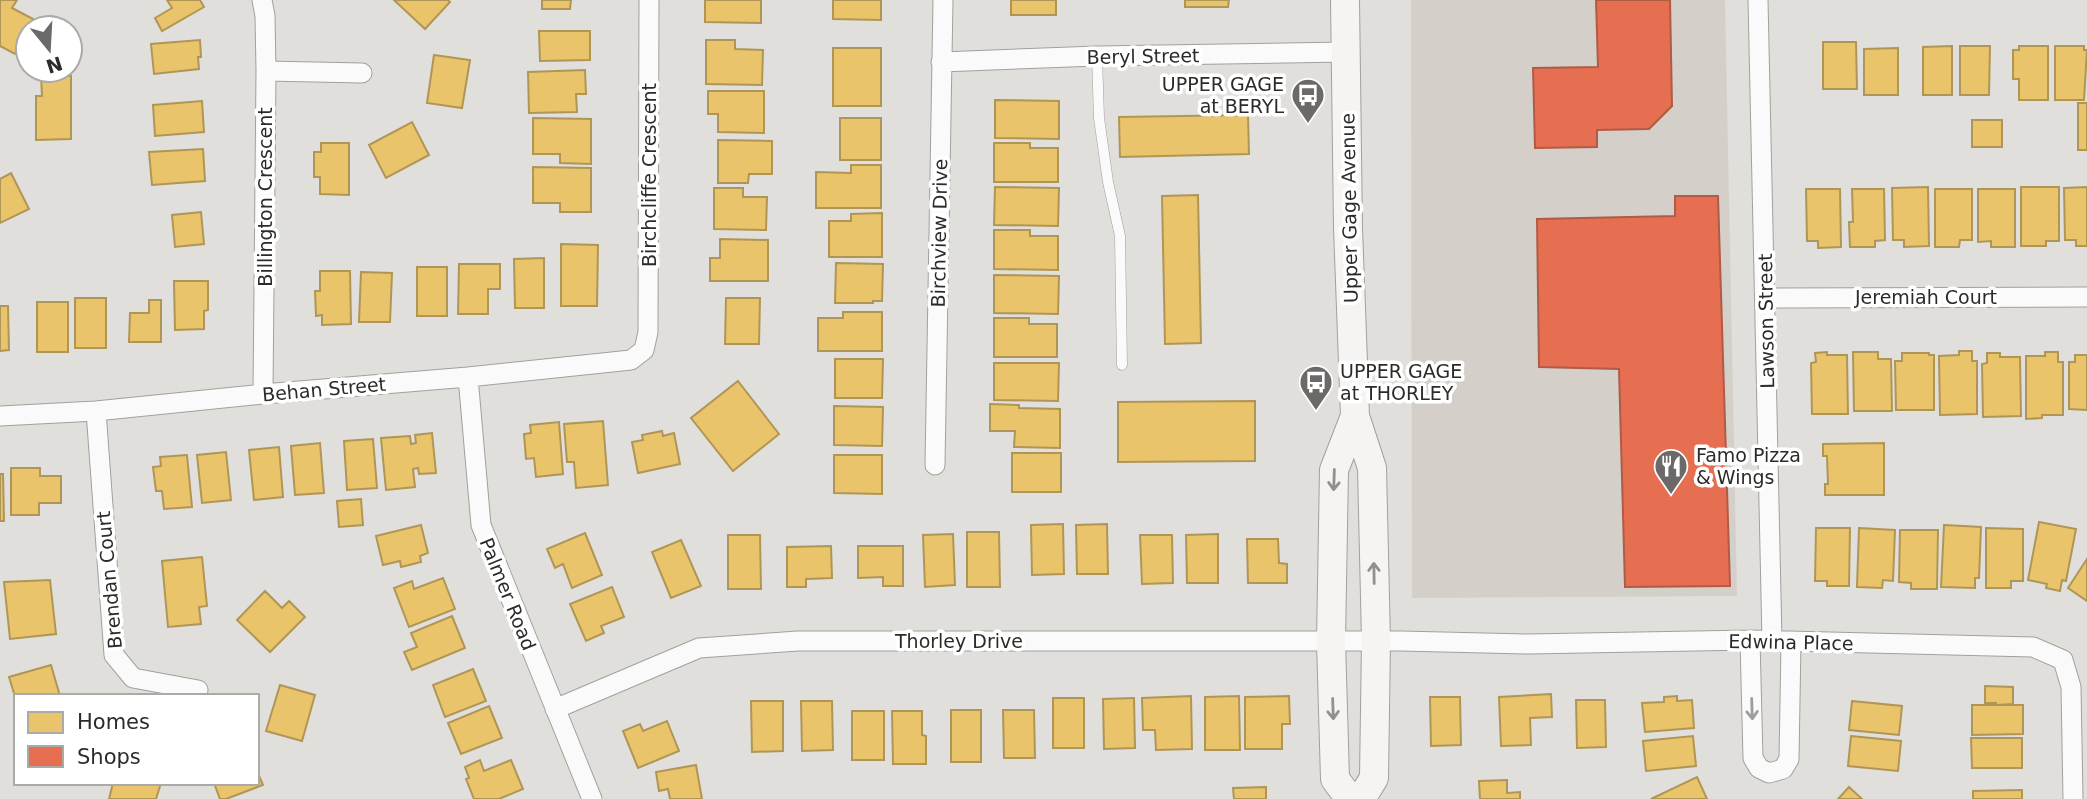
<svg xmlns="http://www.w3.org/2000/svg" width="2087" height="799" font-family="'DejaVu Sans',sans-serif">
	<rect width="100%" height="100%" fill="#e1dfdc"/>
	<path fill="#d4d0c9" d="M1411 0H1725L1737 596 1412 598Z"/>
	<path fill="#e9c46a" stroke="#b09656" stroke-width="2" d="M0 0H17L12 8 33 19 15 54 0 46Z
		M167 0H200L204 7 162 31 155 18 172 8Z
		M394 0H448L450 2 425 29Z
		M542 0H571L570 9H542Z
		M705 0H761V23L705 22Z
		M833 0H881V20L833 19Z
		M1011 0H1056V15H1011Z
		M1185 0H1229L1228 7H1185Z
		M539 31H590V60L540 61Z
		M200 40 201 57H198L199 69 154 74 151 44Z
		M706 40H735V49L763 50 762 85 706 84Z
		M1823 42H1856L1857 89H1823Z
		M1952 46V95H1923V47Z
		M1960 46H1990L1989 95H1960Z
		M2019 46H2048V100H2019V79H2013V50H2019Z
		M2055 46H2084V50H2087L2084 100H2055Z
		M833 48H881V106H833Z
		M1898 48V95H1864V49Z
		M434 55 470 60 462 108 427 103Z
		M585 70 586 94H576L577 112 529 113 528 72Z
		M41 76H71V139L36 140V96H42Z
		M708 91H764V133L718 132V114H708Z
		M995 100 1059 101V139L995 138Z
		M202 101 204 132 155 136 153 105Z
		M2078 103H2087V150H2078Z
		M1248 115 1249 154 1120 157 1119 117Z
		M533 118 591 119V164L560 163V154H533Z
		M840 118H881V160H840Z
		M1972 120H2002V147H1972Z
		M412 122 429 155 386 178 369 145Z
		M718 140 772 141V174H749L748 183H718Z
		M321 143H349V195L320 194V177H314V152H321Z
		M994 143H1030V148H1058V182H994Z
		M203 149 205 181 152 185 149 152Z
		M851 165H881V208H816V172L851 173Z
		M533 167 591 168V212H560V203H533Z
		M11 173 29 209 0 223V179Z
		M995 187 1059 188 1058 226 994 225Z
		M1928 187 1929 246 1904 247V240H1893L1892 188Z
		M2021 187H2059V241H2046V246H2021Z
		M2087 187V246H2076V240H2065L2064 188Z
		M714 188H743V197H767L766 230 714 229Z
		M1806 189H1840L1841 247 1818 248V241H1807Z
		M1852 189H1884L1885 240 1875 241V247H1850L1849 222H1853Z
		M1935 189H1972V240H1960L1959 247H1935Z
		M1978 189H2015V247H1991V241L1978 242Z
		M1198 195 1201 343 1165 344 1162 196Z
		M201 212 204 244 175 247 172 215Z
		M882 213V257H829V221H851V214Z
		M994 230H1030V236H1058V270L994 269Z
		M720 239 768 240V281H710V258H720Z
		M561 244 598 245 597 306H561Z
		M544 258V308H515L514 259Z
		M836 263 883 264 882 301H873V303H835Z
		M459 264H500V289H488V314H458Z
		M417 267H447V316H417Z
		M320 271H350L351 324 322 325V315L316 316 315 291H320Z
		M361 272 392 273 390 322H359Z
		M994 275 1059 276 1058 314 994 313Z
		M174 281H208V310L204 311V329L175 330Z
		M75 298H106V348H75Z
		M726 298H760L759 344H725Z
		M149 300H161V342H129L130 313H149Z
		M37 302H68V352H37Z
		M0 306H8L9 350 0 351Z
		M843 312H882V351H818V318H843Z
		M994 318H1029V324H1057V357H994Z
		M1959 351H1972V361H1977V414L1940 415 1939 356 1959 355Z
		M1827 352V355H1847L1848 414H1812L1811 363 1816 362 1815 353Z
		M1853 352H1878V359H1891L1892 411H1854Z
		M2045 352H2058V362H2063V415H2042V418L2026 419V356H2045Z
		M1902 353H1929V355H1934V410H1896L1895 361H1902Z
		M1987 353H2000V357H2020L2021 416 1983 417 1982 364 1987 363Z
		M2075 355H2087V410L2069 409V362H2075Z
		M835 359H883L882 398H835Z
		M994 363H1059L1058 401 994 400Z
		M738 381 779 434 733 471 691 418Z
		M1255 401V461L1118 462V402Z
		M990 404 1019 405V408L1060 409V448L1014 447 1015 431H990Z
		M834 406 883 407 882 446 834 445Z
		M603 421 608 485 576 488 574 462H567L564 424Z
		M559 422 563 474 536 477 534 458 526 459 524 434 531 433 530 425Z
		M662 431 663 436 674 433 680 464 638 473 632 442 643 440 642 435Z
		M432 433 436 473 419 474 418 468 413 469 415 487 386 490 381 438 410 436 411 444 416 443 415 435Z
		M373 439 377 488 347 490 344 441Z
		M320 443 324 493 295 495 291 446Z
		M1884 443V495H1825V484H1828L1827 456H1823V444Z
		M279 447 283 497 254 500 249 450Z
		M226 452 231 500 202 503 197 455Z
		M1012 453H1061V492H1012Z
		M187 455 192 507 164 509 162 491H156L153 467 161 466 160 457Z
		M834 455H882V494L834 493Z
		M11 468H40V476H61V503H39V515H11Z
		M0 474H3L4 521H0Z
		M361 499 363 525 339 527 337 501Z
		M2039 522 2076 529 2066 581 2062 580 2060 591 2046 588 2047 584 2028 580Z
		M1063 524 1064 574 1032 575 1031 525Z
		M1107 524 1108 574H1077L1076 525Z
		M421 525 428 553 420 556 421 562 401 567 400 561 383 565 376 536Z
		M1944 525 1981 527 1979 578H1975V588L1941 587Z
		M1816 528H1850L1849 586H1827V581H1815Z
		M1859 528 1895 530 1893 581 1883 580 1882 588 1857 587Z
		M1986 528 2023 529V581H2011V588H1986Z
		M1900 530H1938L1937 589H1911V583L1899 582Z
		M967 532H999L1000 587H967Z
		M585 533 602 575 572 588 563 564 555 568 547 549Z
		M953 534 955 585 925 587 923 535Z
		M1218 534V583H1187L1186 535Z
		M728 535H760L761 589H728Z
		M1140 535H1172L1173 583 1142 584Z
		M1247 539H1278L1279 563 1287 564V583H1248Z
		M681 540 701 586 671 598 652 552Z
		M831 546 832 578 806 579V587H787V547Z
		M858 546H903V586H883V577L858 578Z
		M202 557 207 606 199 607 201 624 168 627 162 561Z
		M2087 559V601L2068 588Z
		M443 578 455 609 409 627 394 588 412 581 414 589Z
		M50 580 56 634 10 639 4 582Z
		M612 587 624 617 601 626 604 633 586 641 570 604Z
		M265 591 282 608 289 601 305 617 270 652 237 620Z
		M452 616 465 648 412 670 404 652 417 647 411 633Z
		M51 665 60 696H16V700L9 677Z
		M473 669 486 701 445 717 433 685Z
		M280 685 315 695 302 741 266 731Z
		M1985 686 2013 687V704L1996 705V703H1985Z
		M1551 694 1552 717 1530 718 1531 745 1501 746 1499 697Z
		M1191 696 1192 749 1156 750 1155 730H1143L1142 698Z
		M1239 696 1240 750H1205V697Z
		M1289 696 1290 724H1282V749H1245V697Z
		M1677 696V701L1692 700 1694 728 1645 732 1642 703 1664 702V697Z
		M1430 697H1460L1461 745 1431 746Z
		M1053 698H1084V748H1053Z
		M1134 698 1135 748 1104 749 1103 699Z
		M1576 700H1605L1606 747 1577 748Z
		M751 701H783V751L752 752Z
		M801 701H832L833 750 802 751Z
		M1852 701 1902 706 1899 735 1849 730Z
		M1972 705H2023V734L1972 735Z
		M489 706 502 738 461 754 448 723Z
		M951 710H981V762H951Z
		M1003 710H1034L1035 758H1004Z
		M852 711H884V760H852Z
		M892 711H922V735L926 736V764H893Z
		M667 721 679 751 638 768 623 731 640 724 643 731Z
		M1693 736 1696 766 1646 771 1643 741Z
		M1851 736 1901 741 1898 771 1848 766Z
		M1971 738H2022V768H1972Z
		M480 760 484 771 511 760 523 789 499 799H474L466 779 469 778 465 767Z
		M696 765 702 799H670L668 789 659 791 656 772Z
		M257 771 263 785 226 799H220L214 783H257Z
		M1697 777 1707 799H1651Z
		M1507 780V793L1520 792V799H1480L1479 781Z
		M113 783H161L156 799H109Z
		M1266 787V799H1234L1233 788Z
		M1849 787 1862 799H1838Z
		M2022 790V799H1973V791Z"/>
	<path fill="#e76f51" stroke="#af5b45" stroke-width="2" d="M1596 0H1670L1672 106 1649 129 1597 130V147L1535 148 1533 68 1598 67Z
		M1675 196H1718L1730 586 1625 587 1619 369 1539 367 1537 219 1675 216Z"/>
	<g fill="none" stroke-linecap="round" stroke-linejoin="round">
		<defs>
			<path id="service" d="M1097 56 1099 118 1108 182 1120 236 1122 365"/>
			<path id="minor" d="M262 0 265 16 266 71 263 394
				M1758 0 1772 641
				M941 62 1097 56 1346 52
				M266 71 362 73
				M1765 298 2087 297
				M468 377 481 525 592 799
				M96 411 114 655 133 678 198 690
				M0 416 96 411 263 394 468 377 631 360 644 350 648 332 649 0
				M935 465 943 0
				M1750 640 1753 758 1759 768 1769 773 1783 769 1789 759 1791 642
				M555 709 699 648 798 641H1401L1528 644 1750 640 2033 647 2063 660 2071 687 2073 799"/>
			<path id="secondary" d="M1345 0 1348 228 1355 416 1372 468 1376 641 1374 778 1361 799
				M1350 799 1335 779 1331 641 1334 470 1355 416"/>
		</defs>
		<use href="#service" stroke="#a2a09e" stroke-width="11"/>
		<use href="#minor" stroke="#a2a09e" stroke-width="21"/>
		<use href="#secondary" stroke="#a2a09e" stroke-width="30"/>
		<use href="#service" stroke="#fafafa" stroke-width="10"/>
		<use href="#minor" stroke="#fafafa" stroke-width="19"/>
		<use href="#secondary" stroke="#f6f4f3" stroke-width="28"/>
	</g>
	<defs><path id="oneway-shaft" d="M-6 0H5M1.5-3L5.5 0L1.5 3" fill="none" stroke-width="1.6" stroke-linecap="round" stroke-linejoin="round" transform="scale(1.75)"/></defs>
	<g stroke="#91908e">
		<use href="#oneway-shaft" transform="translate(1334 480) rotate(92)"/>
		<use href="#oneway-shaft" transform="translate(1374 573) rotate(-91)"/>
		<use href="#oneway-shaft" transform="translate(1333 709) rotate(88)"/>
	</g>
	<use stroke="#9d9d9c" href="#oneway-shaft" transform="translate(1752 709) rotate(88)"/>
	<defs>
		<symbol id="bus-pin" viewBox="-11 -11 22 30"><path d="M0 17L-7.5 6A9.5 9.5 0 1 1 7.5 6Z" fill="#6b6a68" stroke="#fff"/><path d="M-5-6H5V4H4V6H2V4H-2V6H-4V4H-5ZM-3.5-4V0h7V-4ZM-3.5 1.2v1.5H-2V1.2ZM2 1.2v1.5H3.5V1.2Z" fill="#fff"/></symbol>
		<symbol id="restaurant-pin" viewBox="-11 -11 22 30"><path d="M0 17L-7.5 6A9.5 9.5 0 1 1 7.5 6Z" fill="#6b6a68" stroke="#fff"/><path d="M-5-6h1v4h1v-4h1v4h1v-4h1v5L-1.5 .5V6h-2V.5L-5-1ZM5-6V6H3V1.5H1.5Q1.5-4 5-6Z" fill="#fff"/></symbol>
	</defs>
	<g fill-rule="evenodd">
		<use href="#bus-pin" x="1289" y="76" width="38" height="52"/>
		<use href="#bus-pin" x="1297" y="363" width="38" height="52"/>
		<use href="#restaurant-pin" x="1652" y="447" width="38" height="52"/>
	</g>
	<g text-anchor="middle" stroke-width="7" stroke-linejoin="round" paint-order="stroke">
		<g font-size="19" fill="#2c2b29" stroke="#fff">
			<text transform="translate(1143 56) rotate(-1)" y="7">Beryl Street</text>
			<text transform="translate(649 175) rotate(-90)" y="7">Birchcliffe Crescent</text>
			<text transform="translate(265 197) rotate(-90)" y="7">Billington Crescent</text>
			<text transform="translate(1349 208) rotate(-91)" y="7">Upper Gage Avenue</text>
			<text transform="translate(939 233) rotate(-89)" y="7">Birchview Drive</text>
			<text x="1926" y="304">Jeremiah Court</text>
			<text transform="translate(1766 321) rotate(-91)" y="7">Lawson Street</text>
			<text transform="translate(324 389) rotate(-5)" y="7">Behan Street</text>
			<text transform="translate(109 580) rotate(-95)" y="7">Brendan Court</text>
			<text transform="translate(508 594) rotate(68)" y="7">Palmer Road</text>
			<text x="959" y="648">Thorley Drive</text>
			<text transform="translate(1791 642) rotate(1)" y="7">Edwina Place</text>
		</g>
		<g font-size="19" fill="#2c2b29" stroke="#fff" text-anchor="start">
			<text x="1284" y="91" text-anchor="end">UPPER GAGE<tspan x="1284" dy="22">at BERYL</tspan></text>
			<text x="1340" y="378">UPPER GAGE<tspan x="1340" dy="22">at THORLEY</tspan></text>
			<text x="1696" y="462">Famo Pizza<tspan x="1696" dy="22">&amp; Wings</tspan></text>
		</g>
	</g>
	<rect x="14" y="694" width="245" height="91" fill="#ffffff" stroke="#abaaa9" stroke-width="2"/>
	<rect x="28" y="712" width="35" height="21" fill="#e9c46a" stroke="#abaaa9" stroke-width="2"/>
	<text x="77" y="729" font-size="21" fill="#2c2b29">Homes</text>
	<rect x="28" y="746" width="35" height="21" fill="#e76f51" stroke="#abaaa9" stroke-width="2"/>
	<text x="77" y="764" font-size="21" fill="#2c2b29">Shops</text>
	<g transform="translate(49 49) rotate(162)"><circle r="33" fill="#ffffff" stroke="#abaaa9" stroke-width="2"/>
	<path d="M0-5L12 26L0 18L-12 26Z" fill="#6b6a68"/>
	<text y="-10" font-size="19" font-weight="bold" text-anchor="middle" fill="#2c2b29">N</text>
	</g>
</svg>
